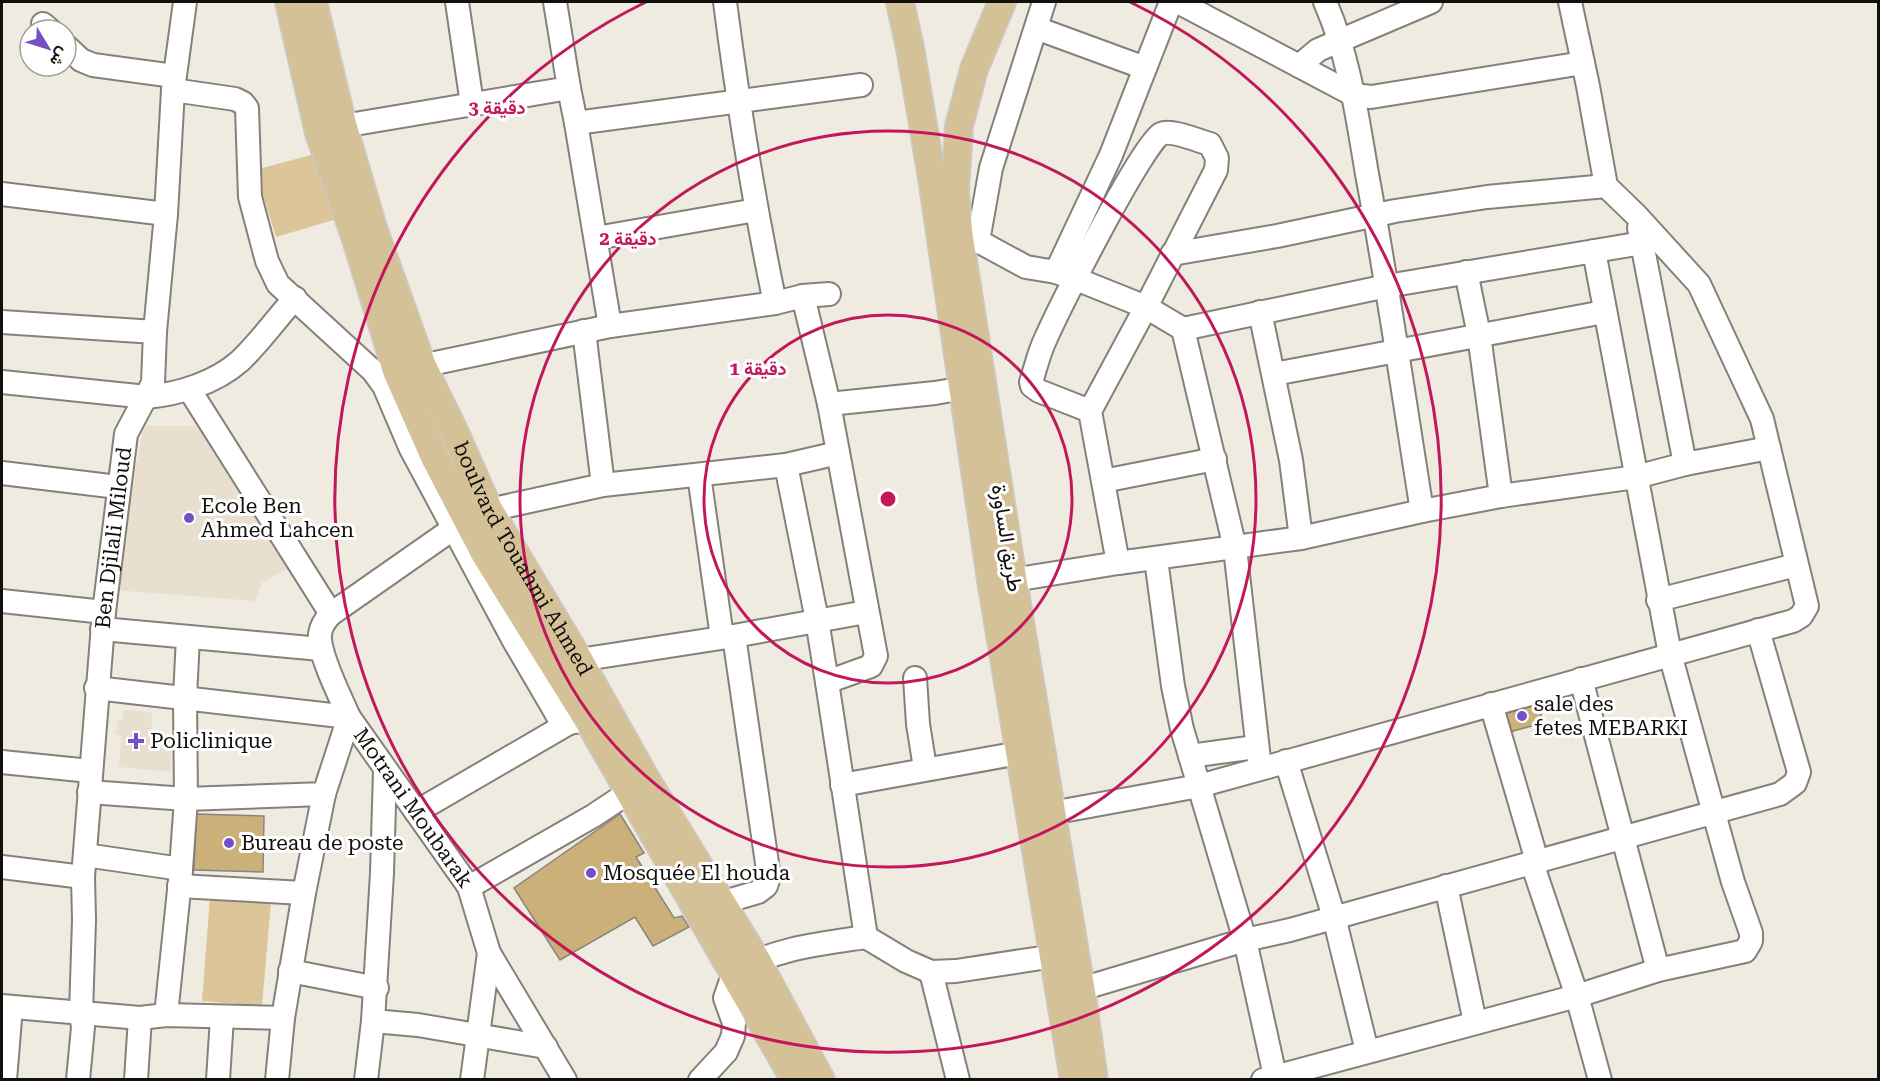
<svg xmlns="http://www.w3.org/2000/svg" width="1880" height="1081" font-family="'Roboto Serif',Vazirmatn,serif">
	<rect width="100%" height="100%" fill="#f0ebe1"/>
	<path fill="#e8dfce" d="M144 426H196L212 442 288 569 262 582 255 601 114 590 125 468 136 466Z
		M123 710 152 712 151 746 171 748V772L119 767 121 736 115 734 118 720H123Z"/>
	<path fill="#dbc599" d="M315 154 337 219 276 237 255 170Z
		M210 897 271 902 262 1006 202 1001Z"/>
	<path fill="#cbb079" stroke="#89857c" stroke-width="1.5" d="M1538 702 1543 723 1506 733 1502 709Z
		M196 814 264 816 263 872 194 870Z
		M620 814 644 853 636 857 674 918 682 916 689 927 653 946 635 917 560 960 514 888Z"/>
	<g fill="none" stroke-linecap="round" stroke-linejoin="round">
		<defs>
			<g id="minor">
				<path d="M457 2 472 104"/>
				<path d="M725 2C738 103 754 203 775 303"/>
				<path d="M1178 2 1354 95 1371 97 1583 63"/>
				<path d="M1325 2C1349 56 1357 115 1367 174 1388 286 1404 399 1422 511"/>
				<path d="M1570 2 1588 86 1606 186"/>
				<path d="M43 24 50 30"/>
				<path d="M1036 28 1145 68"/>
				<path d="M66 46 81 60 93 65 174 76"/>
				<path d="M1299 66 1318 50 1431 2"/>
				<path d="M569 88 576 123 861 85"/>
				<path d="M173 90 235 99 243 103 247 108 250 197 267 261 278 284 373 371 384 386 410 447 514 641 552 706 560 720 569 723 588 720"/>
				<path d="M576 123 610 326"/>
				<path d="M343 126 569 88 555 2"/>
				<path d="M2 194 166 214"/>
				<path d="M1639 228 1685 464"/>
				<path d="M959 235 978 241 1026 267 1056 272 1076 279 1146 307 1216 170 1217 158 1210 144C1198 141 1172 129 1161 134 1142 144 1059 309 1046 338 1039 352 1036 367 1031 382L1032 386 1039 391 1090 411"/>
				<path d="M596 238 756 210"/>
				<path d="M978 241 991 168 1044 2"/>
				<path d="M1056 272 1111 155 1171 2"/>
				<path d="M1466 272 1479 335 1501 496"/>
				<path d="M803 296 829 404 876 656 871 666 827 682 866 937"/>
				<path d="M1260 312 1291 460 1301 538"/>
				<path d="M2 322 155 332"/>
				<path d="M1183 329 1235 548 1260 768"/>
				<path d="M584 331 603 485"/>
				<path d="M407 369 610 326 775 303 803 296 829 294"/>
				<path d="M1274 374 1604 312"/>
				<path d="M2 382 147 397C179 394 215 383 240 361 260 342 277 318 295 298"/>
				<path d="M189 389 331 614"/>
				<path d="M829 404 935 393 964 388"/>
				<path d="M786 465 817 620 827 682"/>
				<path d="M2 473 118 487"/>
				<path d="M699 475 722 637"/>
				<path d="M1103 481 1215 459"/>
				<path d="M1156 559 1173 686 1182 729 1245 940 1275 1076"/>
				<path d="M1118 563 1090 411 1146 307 1183 329 1387 286 1642 243"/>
				<path d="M996 580H1013L1118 563 1301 538 1422 511 1501 496 1636 477 1685 464 1769 448"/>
				<path d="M1658 600 1796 565"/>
				<path d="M2 601 104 612"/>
				<path d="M102 629 321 649"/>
				<path d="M188 637 185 697 186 799 324 794 349 717C341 698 318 654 320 634 321 626 325 620 331 614L454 528 466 518 489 510 603 485 786 465 838 453"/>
				<path d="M579 660 734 636 866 612"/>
				<path d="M915 678 918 724 925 768"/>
				<path d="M1581 679 1658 970"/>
				<path id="s1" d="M96 688 349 717 469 887 489 953 472 1080"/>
				<path d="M1491 704 1537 861"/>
				<path d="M1190 756 1256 747"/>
				<path d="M1286 761 1334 917 1367 1051"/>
				<path d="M2 762 90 771"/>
				<path d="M385 770 382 873 373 1021 418 1025 546 1047"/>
				<path d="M842 785 1019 753"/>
				<path d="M416 812 569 723"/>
				<path d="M1035 816 1199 786 1793 621 1801 616 1807 606 1762 419 1699 284 1636 215 1606 186 1487 197 1395 211 1277 236 1172 254"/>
				<path d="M85 855 181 869 186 799 89 792"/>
				<path d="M1532 863 1577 996 1600 1080"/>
				<path d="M2 867 83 877"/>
				<path d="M179 886 304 893 324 794"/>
				<path d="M1446 886 1475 1022"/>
				<path d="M469 887 593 816 643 783"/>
				<path d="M707 907 758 892 766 886 769 877 734 636"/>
				<path d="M489 953 565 1080"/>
				<path d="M290 971 377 988"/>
				<path d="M931 972 958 1080"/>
				<path d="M1064 991 1081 989 1245 940 1290 930 1780 794 1795 783 1799 772 1758 630"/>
				<path d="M2 1006 140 1018 136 1080"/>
				<path d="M166 1015 181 871"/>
				<path d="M140 1018 166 1015 283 1018 304 893"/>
				<path d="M5 1080 11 1007"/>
				<path id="s2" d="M78 1080 83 1027 81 1014 84 920 83 877 104 612 126 434 153 383 155 332 166 214 173 90 185 2"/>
				<path d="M218 1080 222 1017"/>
				<path d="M277 1080 283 1018"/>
				<path d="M366 1080 373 1021"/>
				<path d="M700 1080 726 1052 733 1036 734 1023 725 998 734 972C776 948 819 944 866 937L906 961 931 972 956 971 1054 956"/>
				<path d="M1263 1080 1577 996 1658 970 1745 951 1751 941V933L1733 882 1670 654 1594 251"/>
			</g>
			<g id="major">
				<path d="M289 2 319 133 355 236 397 372 435 458 485 554 588 720 795 1080"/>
				<path id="s3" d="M313 2 343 126 373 228 422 365 456 435 489 510 579 660 647 781 756 959 821 1080"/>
				<path d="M900 2 910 48 932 178 991 580 1074 1080"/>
				<path d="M1002 2 974 69 959 126 955 192 959 235 1013 580 1081 989 1094 1080"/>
			</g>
		</defs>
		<use href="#minor" stroke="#858178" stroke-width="26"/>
		<use href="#major" stroke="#cbcaca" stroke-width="30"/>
		<use href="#minor" stroke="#fff" stroke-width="22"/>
		<use href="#major" stroke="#d5c197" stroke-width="27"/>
	</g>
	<g fill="none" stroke="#c2185b" stroke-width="3">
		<circle cx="888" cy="499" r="184"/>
		<circle cx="888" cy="499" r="368"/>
		<path d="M1130 2A553 553 0 1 1 646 2"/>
	</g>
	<g fill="#754fc8" stroke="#fff" stroke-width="2">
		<circle cx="189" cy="518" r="6"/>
		<circle cx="1522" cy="716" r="6"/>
		<path d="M133 732h6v6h6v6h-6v6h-6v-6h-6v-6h6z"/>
		<circle cx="229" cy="843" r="6"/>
		<circle cx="591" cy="873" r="6"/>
	</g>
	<g text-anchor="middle" stroke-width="6" stroke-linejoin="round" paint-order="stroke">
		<g font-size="21" fill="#12100d" stroke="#fff" text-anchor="start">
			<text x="201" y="513">Ecole Ben<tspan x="201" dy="24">Ahmed Lahcen</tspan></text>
			<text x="1534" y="711">sale des<tspan x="1534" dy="24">fetes MEBARKI</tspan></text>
			<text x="150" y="748">Policlinique</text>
			<text x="241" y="850">Bureau de poste</text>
			<text x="603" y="880">Mosquée El houda</text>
		</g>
		<g font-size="21" fill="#12100d" stroke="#fff">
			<text dy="7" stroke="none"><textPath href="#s2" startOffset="544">Ben Djilali Miloud</textPath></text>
			<text transform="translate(1007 538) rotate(81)" y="7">طريق الساورة</text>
			<text dy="7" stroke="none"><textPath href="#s3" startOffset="598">boulvard Touahmi Ahmed</textPath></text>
			<text dy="7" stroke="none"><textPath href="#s1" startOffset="366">Motrani Moubarak</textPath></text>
		</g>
	</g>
	<circle cx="888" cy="499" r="9" fill="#c2185b" stroke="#fff" stroke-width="3"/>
	<g font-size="18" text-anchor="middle" font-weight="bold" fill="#c2185b" stroke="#fff" stroke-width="6" stroke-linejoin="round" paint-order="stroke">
		<text x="497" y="114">3 دقيقة</text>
		<text x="628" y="245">2 دقيقة</text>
		<text x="758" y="375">1 دقيقة</text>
	</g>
	<rect width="1880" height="1081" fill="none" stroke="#12100d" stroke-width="6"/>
	<g transform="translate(48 48) rotate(128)"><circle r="28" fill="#ffffff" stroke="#a09f9e" stroke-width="1.5"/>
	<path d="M0-4.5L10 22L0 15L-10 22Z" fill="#754fc8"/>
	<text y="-9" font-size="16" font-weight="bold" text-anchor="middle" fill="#12100d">ش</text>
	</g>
</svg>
